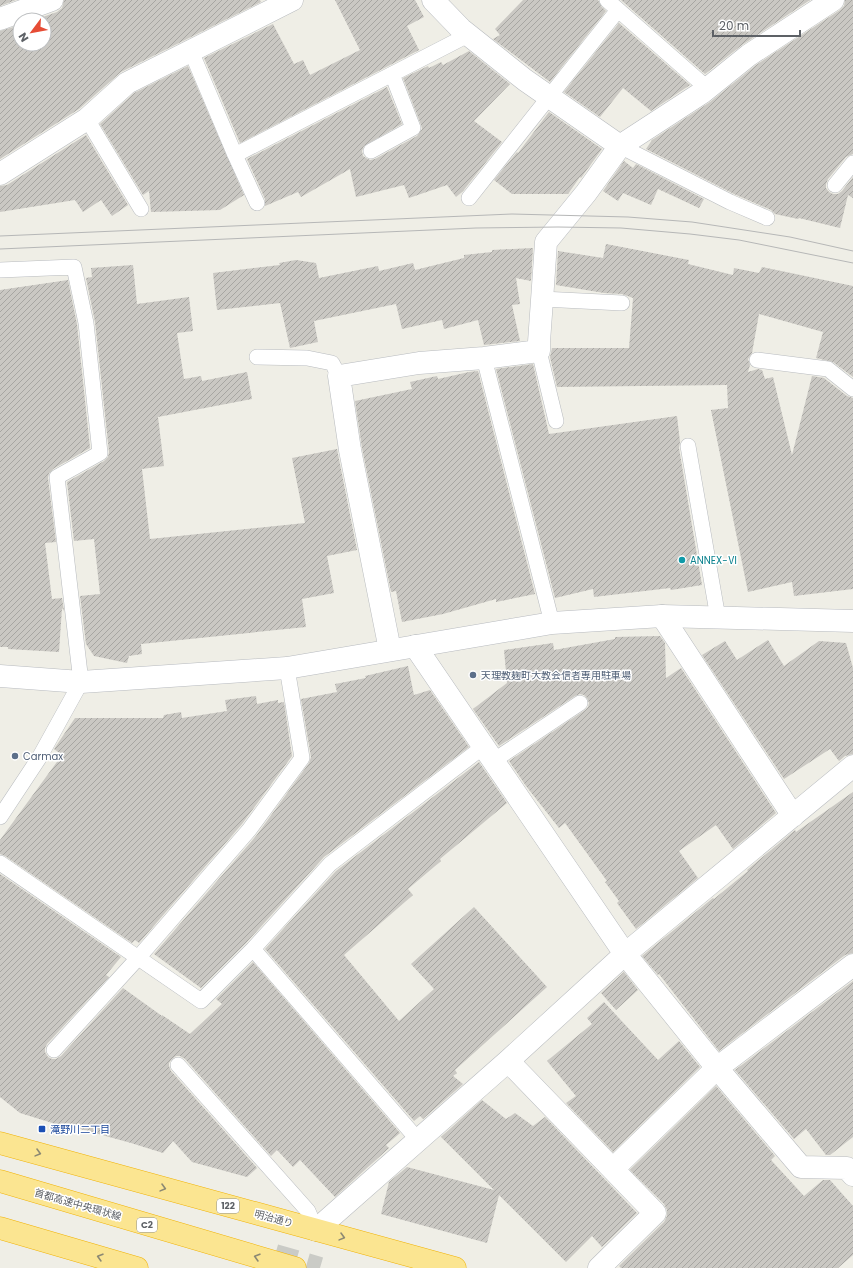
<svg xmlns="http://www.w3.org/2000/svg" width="853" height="1268" font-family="Poppins,'Noto Sans JP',sans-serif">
	<defs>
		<pattern id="building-hatch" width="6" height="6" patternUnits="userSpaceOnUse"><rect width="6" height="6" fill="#cac8c3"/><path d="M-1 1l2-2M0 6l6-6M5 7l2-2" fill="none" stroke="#a7a6a2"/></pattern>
	</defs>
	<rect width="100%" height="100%" fill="#efeee6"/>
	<path fill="url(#building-hatch)" d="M0 0H16L0 6Z
		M64 0H260L261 2 121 72 79 109 0 159V31L20 25V44H44V20H34L57 12 62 8Z
		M335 0H415L424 17 407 26 419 50 240 143 204 58 273 24 294 64 303 60 310 75 360 50Z
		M523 0H598L601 6 606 11 550 82 493 39 500 35 495 29Z
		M621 0H810L742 45 705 74Z
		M845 0H853V154L846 157 828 179 826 184V188L829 192 833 194H838L842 191 853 177V198L848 195 840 228 799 218 798 219 775 214 771 210 734 194 646 149 652 140 710 102 756 65 840 10 844 6Z
		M619 23 690 85 651 111 623 88 600 117 564 92Z
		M469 51 510 84 474 121 502 142 463 191 456 197 447 185 409 198 404 185 356 197 350 169 301 197 298 192 265 206V199L247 159 387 87 402 124 364 146 362 151 363 156 366 158 370 160 375 159 417 136 422 129 421 125 403 78 428 66 429 68 441 62 443 65Z
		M188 66 244 195 220 210 151 212 149 191 143 195 100 124 134 93Z
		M549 112 602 149 581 178 580 177 568 194H512L494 180 517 152 518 153Z
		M86 135 128 205 112 216 101 200 83 212 75 200 0 212V186L7 185Z
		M624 161 633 168 636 164 704 199 699 208 658 189 651 205 623 193 618 201 603 191Z
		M606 244 689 260 688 264 733 275 734 268 759 273 762 267 853 286V377L833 362 816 358 823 332 759 314 752 353 748 359 750 365 748 372 758 369 762 370 765 379 773 377 792 455 812 376 824 378 847 396 853 398V589L794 596 792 582 748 592 711 410 728 408 727 385 557 387 550 357 552 348H629L633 298 622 294 604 293 556 285 558 251 603 258Z
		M533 248 531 281 516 278 520 304 512 305 520 341 484 345 478 320 444 329 442 320 402 329 396 304 314 321 318 342 290 348 280 303 217 310 213 273 280 265 279 263 296 260 316 263 319 278 378 266 379 271 413 263 415 270 464 258V255L492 252V250Z
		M133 265 137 304 189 297 193 331 177 333 184 379 201 376 202 381 247 372 252 399 158 417 164 466 142 469 150 539 305 523 292 458 337 449 357 550 327 556 334 593 302 599 306 627 141 644 142 654 129 656 127 663 94 656 86 644 80 596 100 594 94 539 74 541 67 482 104 461 108 457 109 452 95 322 86 278 92 277 91 268Z
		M68 280 77 324 90 448 53 469 49 473 48 478 56 542 45 543 52 599 62 598 64 611 62 608 59 652 8 649V647H0V290Z
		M533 364 549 434 677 416 680 442 679 448 702 585 671 590 670 588 594 597 593 589 555 598 496 369Z
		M478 371 535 594 496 602V599L443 614 402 622 396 591 391 592 362 448 355 401 412 389 410 382 437 376 438 379 469 372Z
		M660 636 665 643 666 678 681 668 776 813 733 849 716 825 679 851 698 878 636 929 617 903 619 901 605 882 607 881 565 823 559 828 526 786 509 761 585 710 588 707 589 703 587 698 584 695 580 694 575 696 499 746 473 709 507 683 504 650 553 643 554 650 615 639V637Z
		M768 640 784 666 819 641 846 643 853 668V754L845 756 839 761 830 749 784 779 702 655 725 641 737 660Z
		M408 666 414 695 430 690 469 747 324 857 246 943 201 988 154 954 256 836 309 763 311 757 301 699 337 692 335 684 366 678 365 676Z
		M256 696 257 704 278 700V703L284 702 292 756 242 824 139 943 135 940 132 943 5 856 0 854V840L62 755 54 749 75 718H163L164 715 181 712 182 718 227 711 225 700Z
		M479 762 507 803 440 859 441 861 408 889 413 895 344 955 399 1021 434 989 411 964 474 907 547 987 455 1070 457 1073 453 1076 463 1084 423 1119 420 1116 414 1121 265 949 336 871Z
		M853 792V953L845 955 719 1051 659 974 658 975 642 956 713 898 714 899 748 871 747 870 795 830 796 832Z
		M0 874 121 957 106 975 109 977 47 1044 45 1048V1052L48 1057 52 1059H56L61 1056 123 988 162 1016V1015L190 1034 222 1004 216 999 253 962 400 1133 386 1145 389 1148 335 1197 300 1160 293 1167 277 1150 271 1156 185 1059 180 1056H176L172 1059 169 1063V1066L171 1071 257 1168 247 1177 192 1162 173 1141 163 1153 131 1143 62 1124V1126L20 1113 0 1097Z
		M624 972 638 990 616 1010 601 993Z
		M853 981V1137L830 1155H826L806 1129 794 1139 735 1070Z
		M604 1002 658 1060 679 1041 700 1067 613 1152 566 1103 576 1096 547 1061 592 1024 587 1018Z
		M716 1086 775 1156 771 1160 804 1196 823 1180H830L853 1206V1255L838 1268H621L619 1266 664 1222 667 1216V1210L664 1204 630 1170Z
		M482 1100 506 1119 515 1113 533 1126 545 1117 637 1213 602 1247 592 1236 566 1262 499 1195 487 1243 381 1214 389 1182 407 1167 494 1190 441 1137Z"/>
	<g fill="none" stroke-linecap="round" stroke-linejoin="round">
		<path stroke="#cacbc6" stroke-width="22" stroke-dasharray="22 11" stroke-linecap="butt" d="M275 1255 320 1268"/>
		<defs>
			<path id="lane" d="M607 0 707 88
				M191 51 235 155 257 203
				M87 119 141 209
				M620 146 730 202 767 218
				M371 151 413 128 392 74
				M235 155 468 35
				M835 185 853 163
				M469 198 618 10
				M0 270 74 267 86 323 100 453 57 477 81 682 39 758 0 817
				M542 299 622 303
				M539 351 556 421
				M257 357 307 358 332 363 339 376
				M484 358 552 623
				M757 360 828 369 853 389
				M688 446 718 618
				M493 761 580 703
				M0 863 201 1001 253 949 418 1140
				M253 949 330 864 483 747
				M54 1050 138 958 249 830 302 758 287 668
				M178 1065 308 1211 316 1230"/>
			<path id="street" d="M433 0 461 29 525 80 620 146
				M0 19 52 0
				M0 174 87 119 127 83 292 0
				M662 616 793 816
				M415 646 625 954 717 1068 801 1167 847 1168 853 1175
				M390 650 350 450 339 376 419 363 484 358 539 351V342L543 286 546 242 586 193 620 146 703 92 749 55 833 0
				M508 1061 655 1213 599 1268
				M613 1169 717 1068 853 965
				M316 1230 508 1061 625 954 853 766"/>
			<path id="secondary" d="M0 676 81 682 287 668 552 623 662 616 853 621"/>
			<path id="highway" d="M0 1143 455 1268
				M0 1181 295 1268
				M0 1228 137 1268"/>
		</defs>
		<use href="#lane" stroke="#b8bbbf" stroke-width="16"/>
		<use href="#street" stroke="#b8bbbf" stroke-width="23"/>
		<use href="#secondary" stroke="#b7babf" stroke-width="23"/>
		<use href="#highway" stroke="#f0b205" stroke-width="23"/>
		<use href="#lane" stroke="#fff" stroke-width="15"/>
		<use href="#street" stroke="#fff" stroke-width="22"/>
		<use href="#secondary" stroke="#fff" stroke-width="22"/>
		<use href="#highway" stroke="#fbe591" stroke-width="22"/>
		<path stroke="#b6b7b7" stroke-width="1" d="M0 236 512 214 628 217 692 222 790 237 853 251
			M0 249 476 228 558 227 621 228 690 234 739 240 853 263"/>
	</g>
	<defs><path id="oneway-chevron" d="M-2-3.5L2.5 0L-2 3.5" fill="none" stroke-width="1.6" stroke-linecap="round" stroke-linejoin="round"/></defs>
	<g stroke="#8c8973">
		<use href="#oneway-chevron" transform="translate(38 1153) rotate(15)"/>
		<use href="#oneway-chevron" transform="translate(163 1188) rotate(15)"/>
		<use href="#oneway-chevron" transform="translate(342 1237) rotate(15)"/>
		<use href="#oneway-chevron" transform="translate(100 1257) rotate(-164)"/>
		<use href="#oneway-chevron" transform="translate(257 1257) rotate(-164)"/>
	</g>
	<circle fill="#0f9aa8" stroke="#fff" stroke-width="1.5" cx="682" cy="560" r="4"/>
	<g fill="#5c6f8a" stroke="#fff" stroke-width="1.5">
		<circle cx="473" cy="675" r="4"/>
		<circle cx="15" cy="756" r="4"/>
	</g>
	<rect fill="#1a4fb4" stroke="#fff" stroke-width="1.5" x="38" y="1125" width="8" height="8" rx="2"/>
	<g text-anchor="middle" stroke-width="3" stroke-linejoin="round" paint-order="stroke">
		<g fill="#fff" stroke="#8e9094" stroke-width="1">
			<rect x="217" y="1199" width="22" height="14" rx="3"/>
			<rect x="137" y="1218" width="20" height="14" rx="3"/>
		</g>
		<g font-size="9" font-weight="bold" fill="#5d6166">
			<text x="228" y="1209">122</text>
			<text x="147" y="1228">C2</text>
		</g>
		<g font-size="10" fill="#0d838f" stroke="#fff" text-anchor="start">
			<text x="690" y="564">ANNEX-Ⅵ</text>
		</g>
		<g font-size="10" fill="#4e5e75" stroke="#fff" text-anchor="start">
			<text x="481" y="679">天理教麹町大教会信者専用駐車場</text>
			<text x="23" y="760">Carmax</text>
		</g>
		<g font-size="10" fill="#164399" stroke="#fff" text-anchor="start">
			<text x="50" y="1133">滝野川二丁目</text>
		</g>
		<g font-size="10" fill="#5d6166" stroke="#fff">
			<text transform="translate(78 1204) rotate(16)" y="4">首都高速中央環状線</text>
			<text transform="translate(274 1218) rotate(15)" y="4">明治通り</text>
		</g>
	</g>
	<g transform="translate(32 32) rotate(238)"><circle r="19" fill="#ffffff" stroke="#bec0c2"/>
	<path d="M0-3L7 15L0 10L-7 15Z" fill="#e64c35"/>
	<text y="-6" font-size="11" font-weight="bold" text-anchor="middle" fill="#5d6166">N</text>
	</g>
	<path d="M713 30v6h87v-6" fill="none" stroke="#5d6166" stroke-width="2"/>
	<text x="719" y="30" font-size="12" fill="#5d6166" stroke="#ffffff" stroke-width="3" paint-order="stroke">20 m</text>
</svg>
